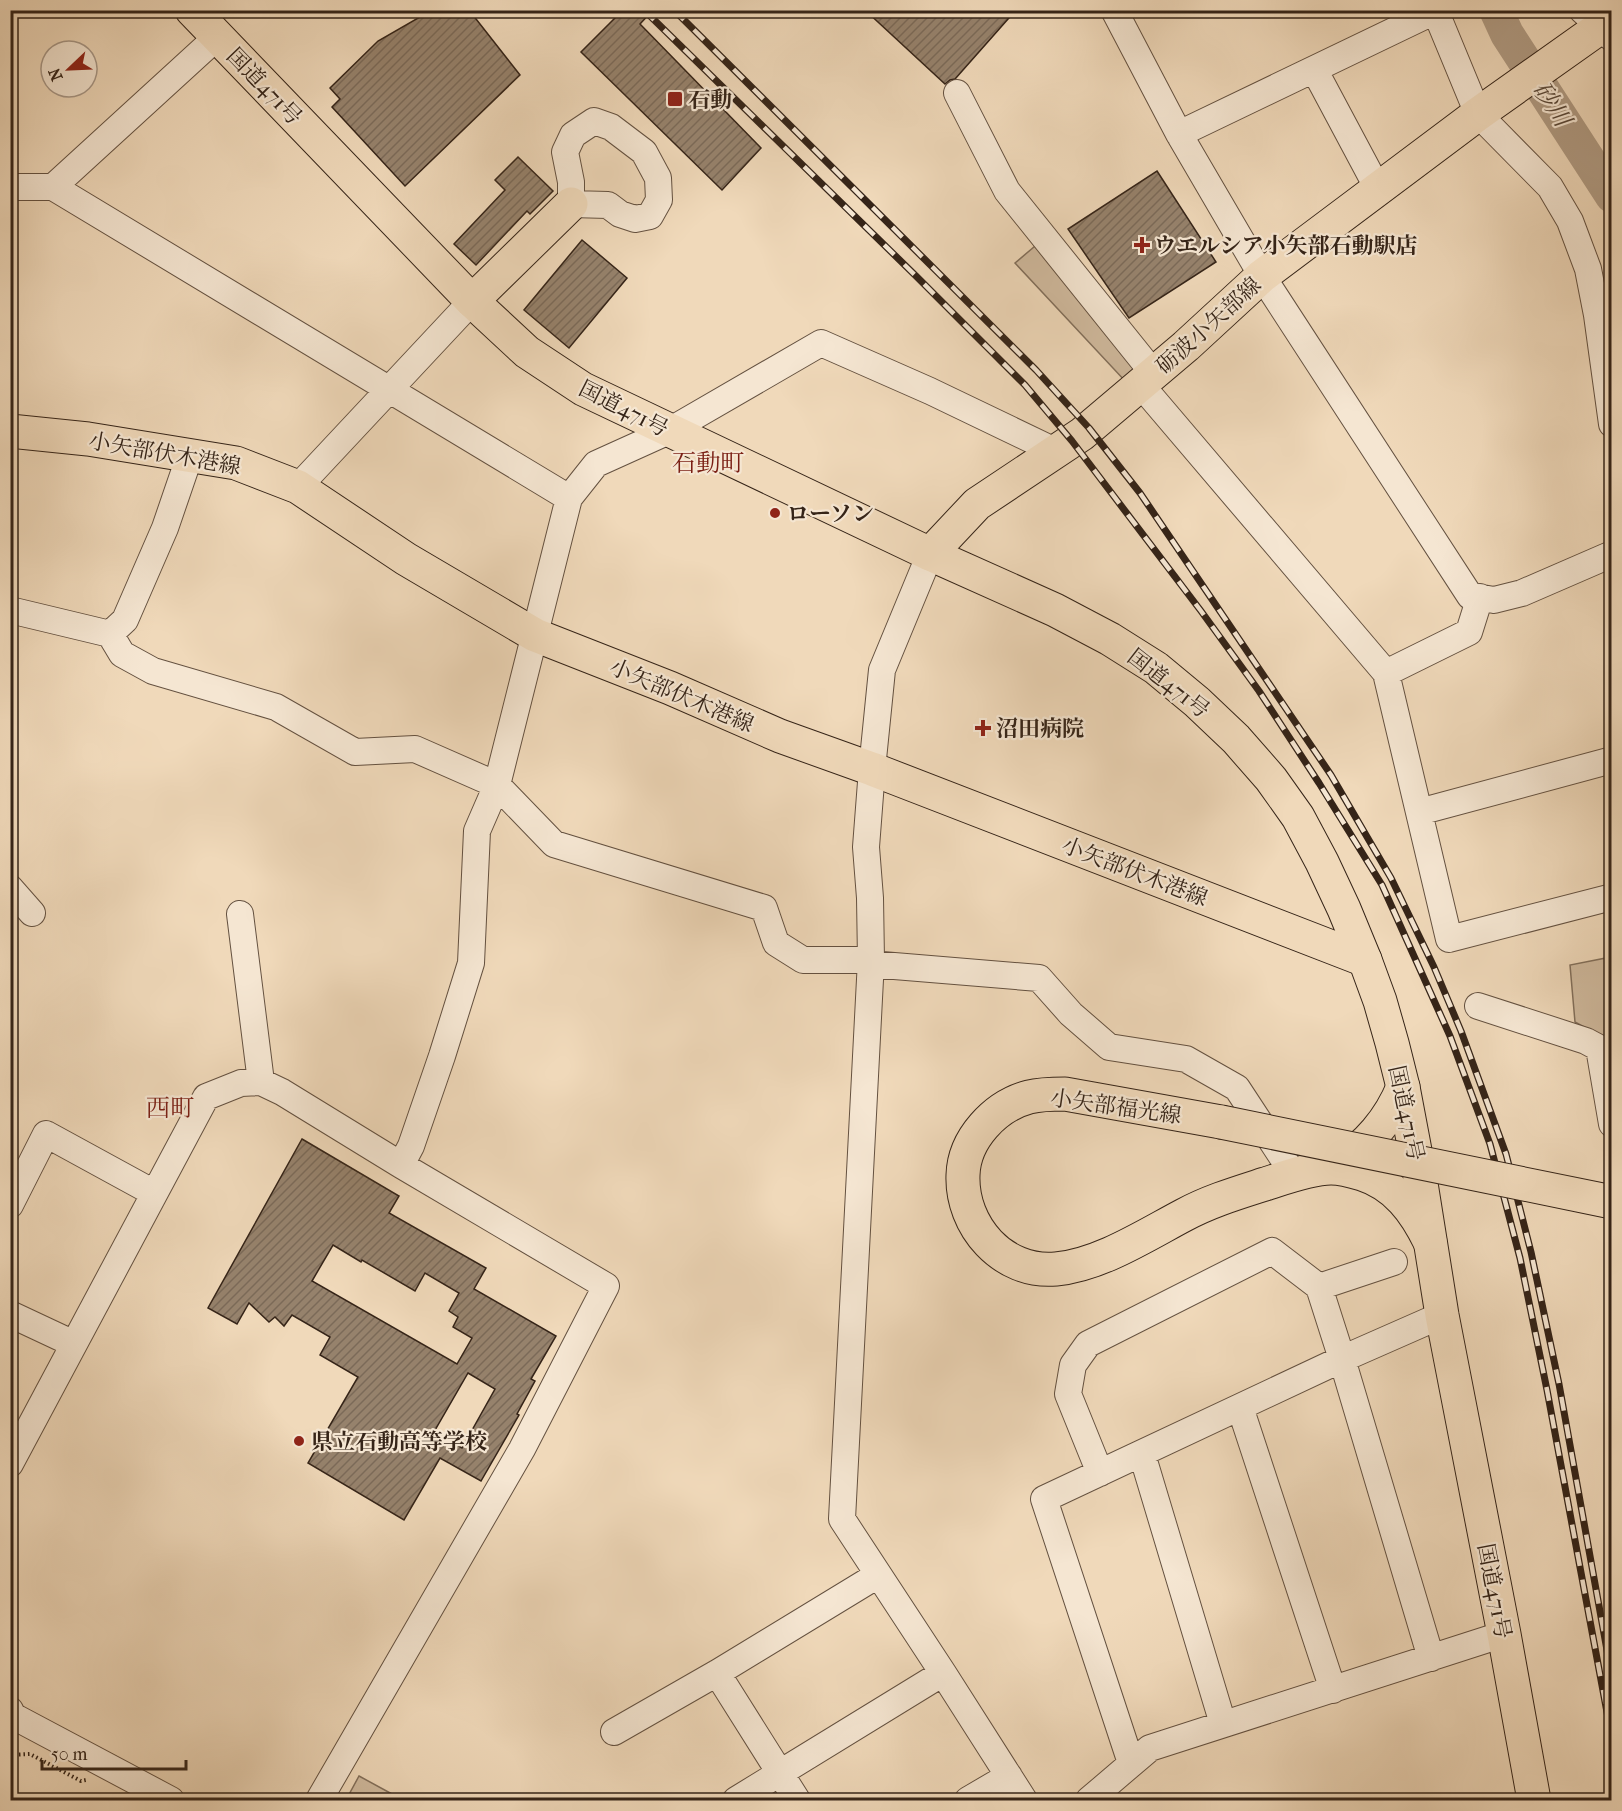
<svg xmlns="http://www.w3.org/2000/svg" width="1622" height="1811" font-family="'IM FELL French Canon','Noto Serif JP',serif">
	<defs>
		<pattern id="building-hatch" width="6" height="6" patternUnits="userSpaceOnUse" patternTransform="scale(1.5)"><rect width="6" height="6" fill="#96826c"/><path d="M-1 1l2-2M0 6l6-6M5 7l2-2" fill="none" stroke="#7b6a58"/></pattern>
	</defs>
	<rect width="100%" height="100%" fill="#f0d9ba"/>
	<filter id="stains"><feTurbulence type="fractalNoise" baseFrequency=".00333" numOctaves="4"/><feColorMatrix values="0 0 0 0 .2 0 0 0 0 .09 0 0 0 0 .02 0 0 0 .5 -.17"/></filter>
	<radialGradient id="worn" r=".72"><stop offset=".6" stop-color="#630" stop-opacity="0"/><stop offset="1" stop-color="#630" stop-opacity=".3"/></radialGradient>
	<path fill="#d0ba9e" stroke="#826f5b" stroke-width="1.5" d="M1041 241 1139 369 1126 382 1015 263Z
		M1611 957V1042L1575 1022 1570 965Z
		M359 1776 403 1800H346Z"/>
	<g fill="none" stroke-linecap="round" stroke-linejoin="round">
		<path stroke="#b09b83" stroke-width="34" d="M1496 10 1507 34 1612 196"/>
	</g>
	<path fill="url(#building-hatch)" stroke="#352418" stroke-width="1.5" fill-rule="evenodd" d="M432 10H469L520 75 405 186 332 107 340 99 330 88 378 41Z
		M623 10H653L640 24 761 148 722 190 581 52Z
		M865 10H1016L955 79 950 80 945 84Z
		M518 157 553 191 530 214 527 211 476 265 454 244 505 190 495 180Z
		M1157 171 1216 262 1129 318 1068 229Z
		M582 240 627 278 569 348 524 310Z
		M302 1139 399 1196 389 1213 486 1268 474 1289 556 1336 531 1379 535 1381 517 1414 519 1415 481 1481 440 1458 404 1520 308 1463 358 1377 320 1355 330 1337 292 1315 284 1326 275 1317 269 1322 249 1303 237 1324 208 1308ZM333 1245 361 1262 362 1260 415 1291 425 1273 459 1293 449 1311 458 1317 453 1327 472 1338 457 1364 312 1281ZM468 1373 495 1389 462 1448 434 1432Z"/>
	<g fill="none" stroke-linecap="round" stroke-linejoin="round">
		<defs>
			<path id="minor" d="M1114 10 1179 134 1262 276 1470 596 1494 600 1522 593 1612 554
				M1435 10 1478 114 1550 187 1570 221 1588 269 1597 315 1612 424
				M1582 10 1612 38
				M1314 69 1378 189
				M957 93 1007 191 1154 374
				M594 121 611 127 644 152 658 178 659 200 650 216 635 219 620 214 608 205 571 204V182L565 152 573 135Z
				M1179 134 1435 11
				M10 187H53L569 498
				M53 187 217 37
				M1141 385 1386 673 1449 939 1612 897
				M298 487 472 301
				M930 554 882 670 872 769 866 847 870 898 871 960 842 1519 943 1673 1024 1800
				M10 610 110 634 122 654 153 671 276 707 355 752 415 749 497 785 554 844 764 908 776 943 803 960H871
				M110 634 125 620 165 528 190 455
				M1386 673 1469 632 1480 597
				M1419 812 1612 760
				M10 888 32 913
				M240 914 261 1082
				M870 964 1039 978 1071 1014 1109 1047 1186 1059 1237 1088 1294 1175
				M1478 1006 1586 1041 1612 1055
				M1599 1048 1612 1124
				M401 1165 411 1146 442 1056 471 963 477 831 497 785 569 498 596 464 669 431 821 343 930 391 1057 452
				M10 1205 46 1134 154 1193
				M1319 1287 1394 1262
				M10 1314 74 1344
				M1240 1407 1333 1690
				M1142 1454 1223 1724
				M10 1464 206 1097 241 1083 261 1082 282 1092 401 1165 606 1286 522 1449 319 1800
				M1100 1473 1068 1394 1073 1365 1088 1344 1272 1251 1319 1287 1342 1359 1431 1658
				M717 1673 797 1800
				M10 1710 13 1716 171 1800
				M614 1732 717 1673 878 1575
				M1131 1763 1044 1499 1342 1359 1442 1315
				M736 1800 943 1673
				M968 1800 1009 1776
				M1089 1800 1150 1748 1504 1634"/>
			<path id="major" d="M472 301 571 204
				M10 431 88 439 236 463 298 487 406 559 535 635 670 688 780 736 872 769 1365 960
				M930 554 977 504 1082 434 1186 346 1262 276 1478 114 1612 19
				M1221 1122 1065 1094C1053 1094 1041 1094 1029 1097 995 1106 964 1139 963 1175 961 1226 1003 1274 1056 1269 1100 1265 1146 1235 1184 1215 1210 1201 1237 1193 1265 1184 1284 1178 1311 1168 1331 1168 1341 1168 1352 1171 1362 1174 1396 1185 1415 1211 1430 1242
				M1337 1164C1367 1147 1390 1119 1403 1087"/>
			<path id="highway" d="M192 10 472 301 527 352 583 389 930 554 1055 610 1110 639 1156 668 1197 702 1236 739 1271 779 1298 817 1322 862 1344 909 1365 960 1380 1001 1392 1043 1403 1087 1420 1177 1442 1315 1504 1634 1534 1800"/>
		</defs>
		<use href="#minor" stroke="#645140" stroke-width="28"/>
		<use href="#major" stroke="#352418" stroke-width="35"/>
		<use href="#highway" stroke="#352418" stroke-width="35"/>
		<path stroke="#352418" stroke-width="4" stroke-dasharray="1.5 3" stroke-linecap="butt" d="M10 1755 30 1754 81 1781 86 1780"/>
		<use href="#minor" stroke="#f5e6d2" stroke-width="26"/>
		<use href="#major" stroke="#f0d9ba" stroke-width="33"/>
		<use href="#highway" stroke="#f0d9ba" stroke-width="33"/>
		<defs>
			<path id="rail" d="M644 10 916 276 1025 385 1072 441 1201 611 1259 691 1319 783 1382 885 1450 1036 1490 1144 1520 1258 1547 1390 1612 1739
				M674 10 1036 370 1089 428 1140 493 1331 775 1391 878 1434 967 1461 1031 1506 1154 1531 1252 1559 1384 1612 1678"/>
		</defs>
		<use href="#rail" stroke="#352418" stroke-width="7"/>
		<use href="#rail" stroke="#f5e6d2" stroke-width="4.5" stroke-dasharray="14" stroke-linecap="butt"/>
		<defs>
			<path id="major-bridge" d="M1221 1122 1612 1202"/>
		</defs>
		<use href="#major-bridge" stroke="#352418" stroke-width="35" stroke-linecap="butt"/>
		<use href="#major-bridge" stroke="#f0d9ba" stroke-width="33"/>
	</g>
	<g fill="#8f2418" stroke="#f5e6d2" stroke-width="2">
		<rect x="667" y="91" width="16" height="16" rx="3"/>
		<path d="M1139 236h6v6h6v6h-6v6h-6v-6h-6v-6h6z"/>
		<circle cx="775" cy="513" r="6"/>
		<path d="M980 719h6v6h6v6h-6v6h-6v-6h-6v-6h6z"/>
		<circle cx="299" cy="1441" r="6"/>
	</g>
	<g text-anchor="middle" stroke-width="4.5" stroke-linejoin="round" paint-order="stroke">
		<g font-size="22" fill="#352418" stroke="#f5e6d2">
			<text transform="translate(265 86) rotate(46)" y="8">国道471号</text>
			<text transform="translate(1208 325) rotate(-42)" y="8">砺波小矢部線</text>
			<text transform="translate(624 408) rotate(27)" y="8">国道471号</text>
			<text transform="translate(165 453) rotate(10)" y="8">小矢部伏木港線</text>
			<text transform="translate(1169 683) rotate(38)" y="8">国道471号</text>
			<text transform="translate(682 695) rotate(23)" y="8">小矢部伏木港線</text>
			<text transform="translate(1135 871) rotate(21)" y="8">小矢部伏木港線</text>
			<text transform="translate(1116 1106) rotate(8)" y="8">小矢部福光線</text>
			<text transform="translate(1407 1113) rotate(78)" y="8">国道471号</text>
			<text transform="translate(1495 1591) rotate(79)" y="8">国道471号</text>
		</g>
		<g font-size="22" font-weight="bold" fill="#352418" stroke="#f5e6d2" text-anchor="start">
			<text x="688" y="107">石動</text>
			<text x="1154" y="253">ウエルシア小矢部石動駅店</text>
			<text x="787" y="521">ローソン</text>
			<text x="996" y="736">沼田病院</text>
			<text x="311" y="1449">県立石動高等学校</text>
		</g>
		<g font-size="24" font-style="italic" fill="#5a4838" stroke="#f5e6d2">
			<text transform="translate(1552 104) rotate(57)" y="8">砂川</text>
		</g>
		<g font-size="24" fill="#7a1f14" stroke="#f5e6d2">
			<text x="708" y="471">石動町</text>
			<text x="170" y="1116">西町</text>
		</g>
	</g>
	<rect width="1622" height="1811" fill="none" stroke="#f0d9ba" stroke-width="36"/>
	<rect x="12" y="12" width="1598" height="1787" fill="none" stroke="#352418" stroke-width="3"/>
	<rect x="18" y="18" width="1586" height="1775" fill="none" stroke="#352418" stroke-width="1.5"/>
	<g transform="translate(69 69) rotate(247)"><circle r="28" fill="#f5e6d2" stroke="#a89888" stroke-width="1.5"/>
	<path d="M0-4.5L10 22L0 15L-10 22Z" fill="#8f2418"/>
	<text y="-9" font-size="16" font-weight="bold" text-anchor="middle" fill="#352418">N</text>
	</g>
	<path d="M42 1760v9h144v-9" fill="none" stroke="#352418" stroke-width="3"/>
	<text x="51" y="1760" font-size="18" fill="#352418" stroke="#f5e6d2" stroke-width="4.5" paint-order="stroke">50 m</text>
	<rect width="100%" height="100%" filter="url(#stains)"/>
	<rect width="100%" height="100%" fill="url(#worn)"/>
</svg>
